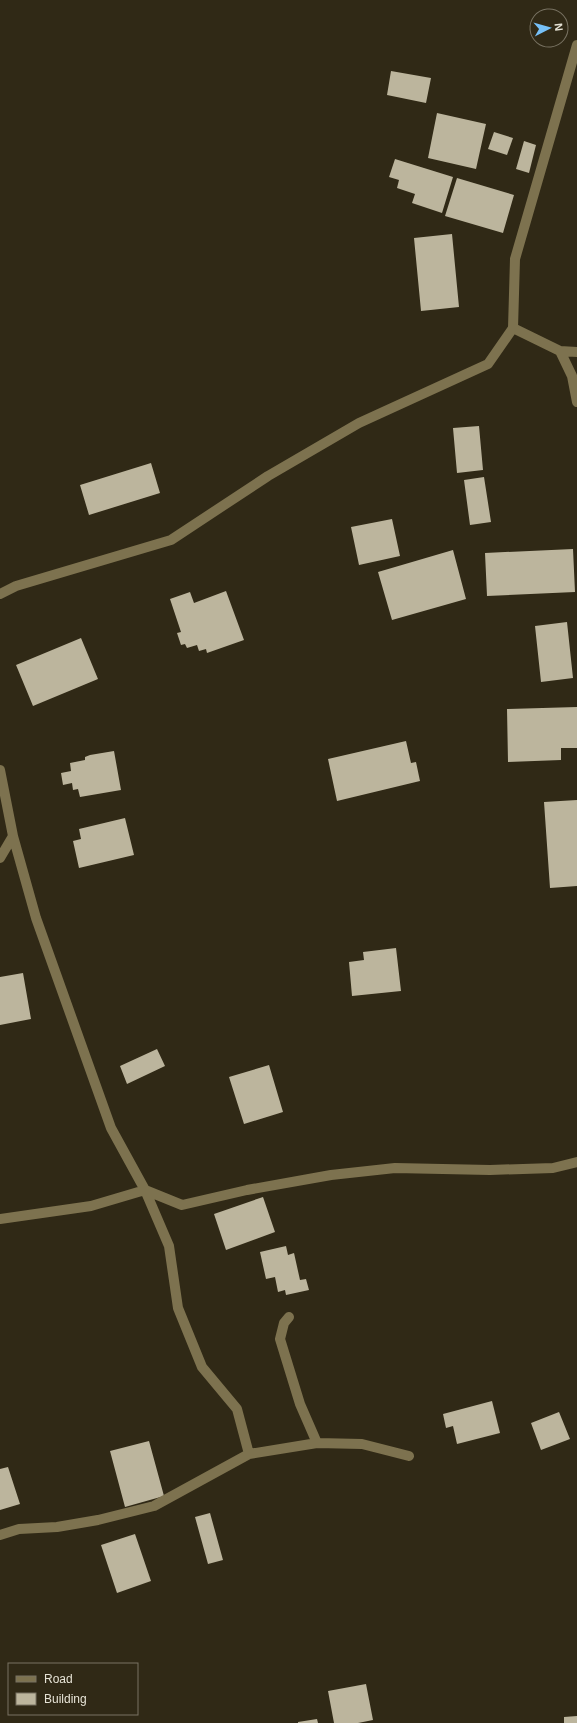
<svg xmlns="http://www.w3.org/2000/svg" width="577" height="1723" font-family="Arial,sans-serif">
	<rect width="100%" height="100%" fill="#302916"/>
	<path fill="#bcb59d" d="M391 71 431 78 426 103 387 95Z
		M437 113 486 124 476 169 428 158Z
		M494 132 513 138 507 155 488 149Z
		M524 141 536 145 529 173 516 169Z
		M395 159 453 177 442 213 412 203 415 194 397 188 399 180 389 177Z
		M457 178 514 195 503 233 445 216Z
		M452 234 459 307 421 311 414 238Z
		M479 426 483 470 457 473 453 428Z
		M151 463 160 493 89 515 80 485Z
		M484 477 491 522 470 525 464 480Z
		M392 519 400 556 359 565 351 527Z
		M573 549 575 592 487 596 485 553Z
		M453 550 466 599 392 620 378 572Z
		M226 591 244 640 207 653 206 649 199 651 197 645 187 648 185 644 181 645 177 633 181 632 170 599 190 592 194 603Z
		M567 622 573 678 541 682 535 626Z
		M81 638 98 679 33 706 16 665Z
		M577 707V748H561V760L508 762 507 709Z
		M406 741 411 763 416 762 420 781 337 801 328 759Z
		M114 751 121 790 80 797 78 789 73 790 72 783 63 785 61 773 71 771 70 763 85 760V757L90 755Z
		M577 800V886L550 888 544 802Z
		M125 818 134 855 79 868 73 841 81 839 79 829Z
		M396 948 401 991 352 996 349 962 364 960 363 952Z
		M23 973 31 1019 0 1025V977Z
		M157 1049 165 1066 127 1084 120 1066Z
		M269 1065 283 1112 244 1124 229 1077Z
		M263 1197 275 1232 226 1250 214 1214Z
		M286 1246 288 1255 294 1253 300 1280 306 1279 309 1290 286 1295 285 1290 278 1292 275 1277 266 1279 260 1252Z
		M492 1401 500 1433 457 1444 453 1426 446 1428 443 1414Z
		M559 1412 570 1439 541 1450 531 1423Z
		M149 1441 164 1496 125 1507 110 1451Z
		M8 1467 20 1504 0 1510V1469Z
		M210 1513 223 1560 208 1564 195 1517Z
		M135 1534 151 1581 117 1593 101 1545Z
		M366 1684 373 1720 358 1723H334L328 1691Z
		M577 1716V1723H564V1717Z
		M317 1719 318 1723H298V1722Z"/>
	<g fill="none" stroke-linecap="round" stroke-linejoin="round">
		<path stroke="#7d724f" stroke-width="10" d="M513 328 560 351 572 376 577 402
			M560 351 577 352
			M0 594 16 586 171 540 268 476 359 423 488 364 513 328 515 259 577 45
			M0 770 13 836 0 858
			M13 836 36 918 111 1128 145 1190 169 1246 178 1308 202 1367 237 1409 249 1454 317 1443 362 1444 409 1456
			M0 1219 91 1206 145 1190 182 1205 247 1190 331 1175 395 1168 490 1170 553 1168 577 1162
			M289 1317 284 1323 280 1339 300 1404 317 1443
			M0 1535 19 1529 57 1527 98 1520 154 1506 249 1454"/>
	</g>
	<rect x="8" y="1663" width="130" height="52" fill="#302916" stroke="#797363"/>
	<rect x="16" y="1676" width="20" height="6" fill="#7d724f" stroke="#797363"/>
	<text x="44" y="1683" font-size="12" fill="#e6e3d6">Road</text>
	<rect x="16" y="1693" width="20" height="12" fill="#bcb59d" stroke="#797363"/>
	<text x="44" y="1703" font-size="12" fill="#e6e3d6">Building</text>
	<g transform="translate(549 28) rotate(84)"><circle r="19" fill="#302916" stroke="#797363"/>
	<path d="M0-3L7 15L0 10L-7 15Z" fill="#76c0f7"/>
	<text y="-6" font-size="11" font-weight="bold" text-anchor="middle" fill="#e6e3d6">N</text>
	</g>
</svg>
